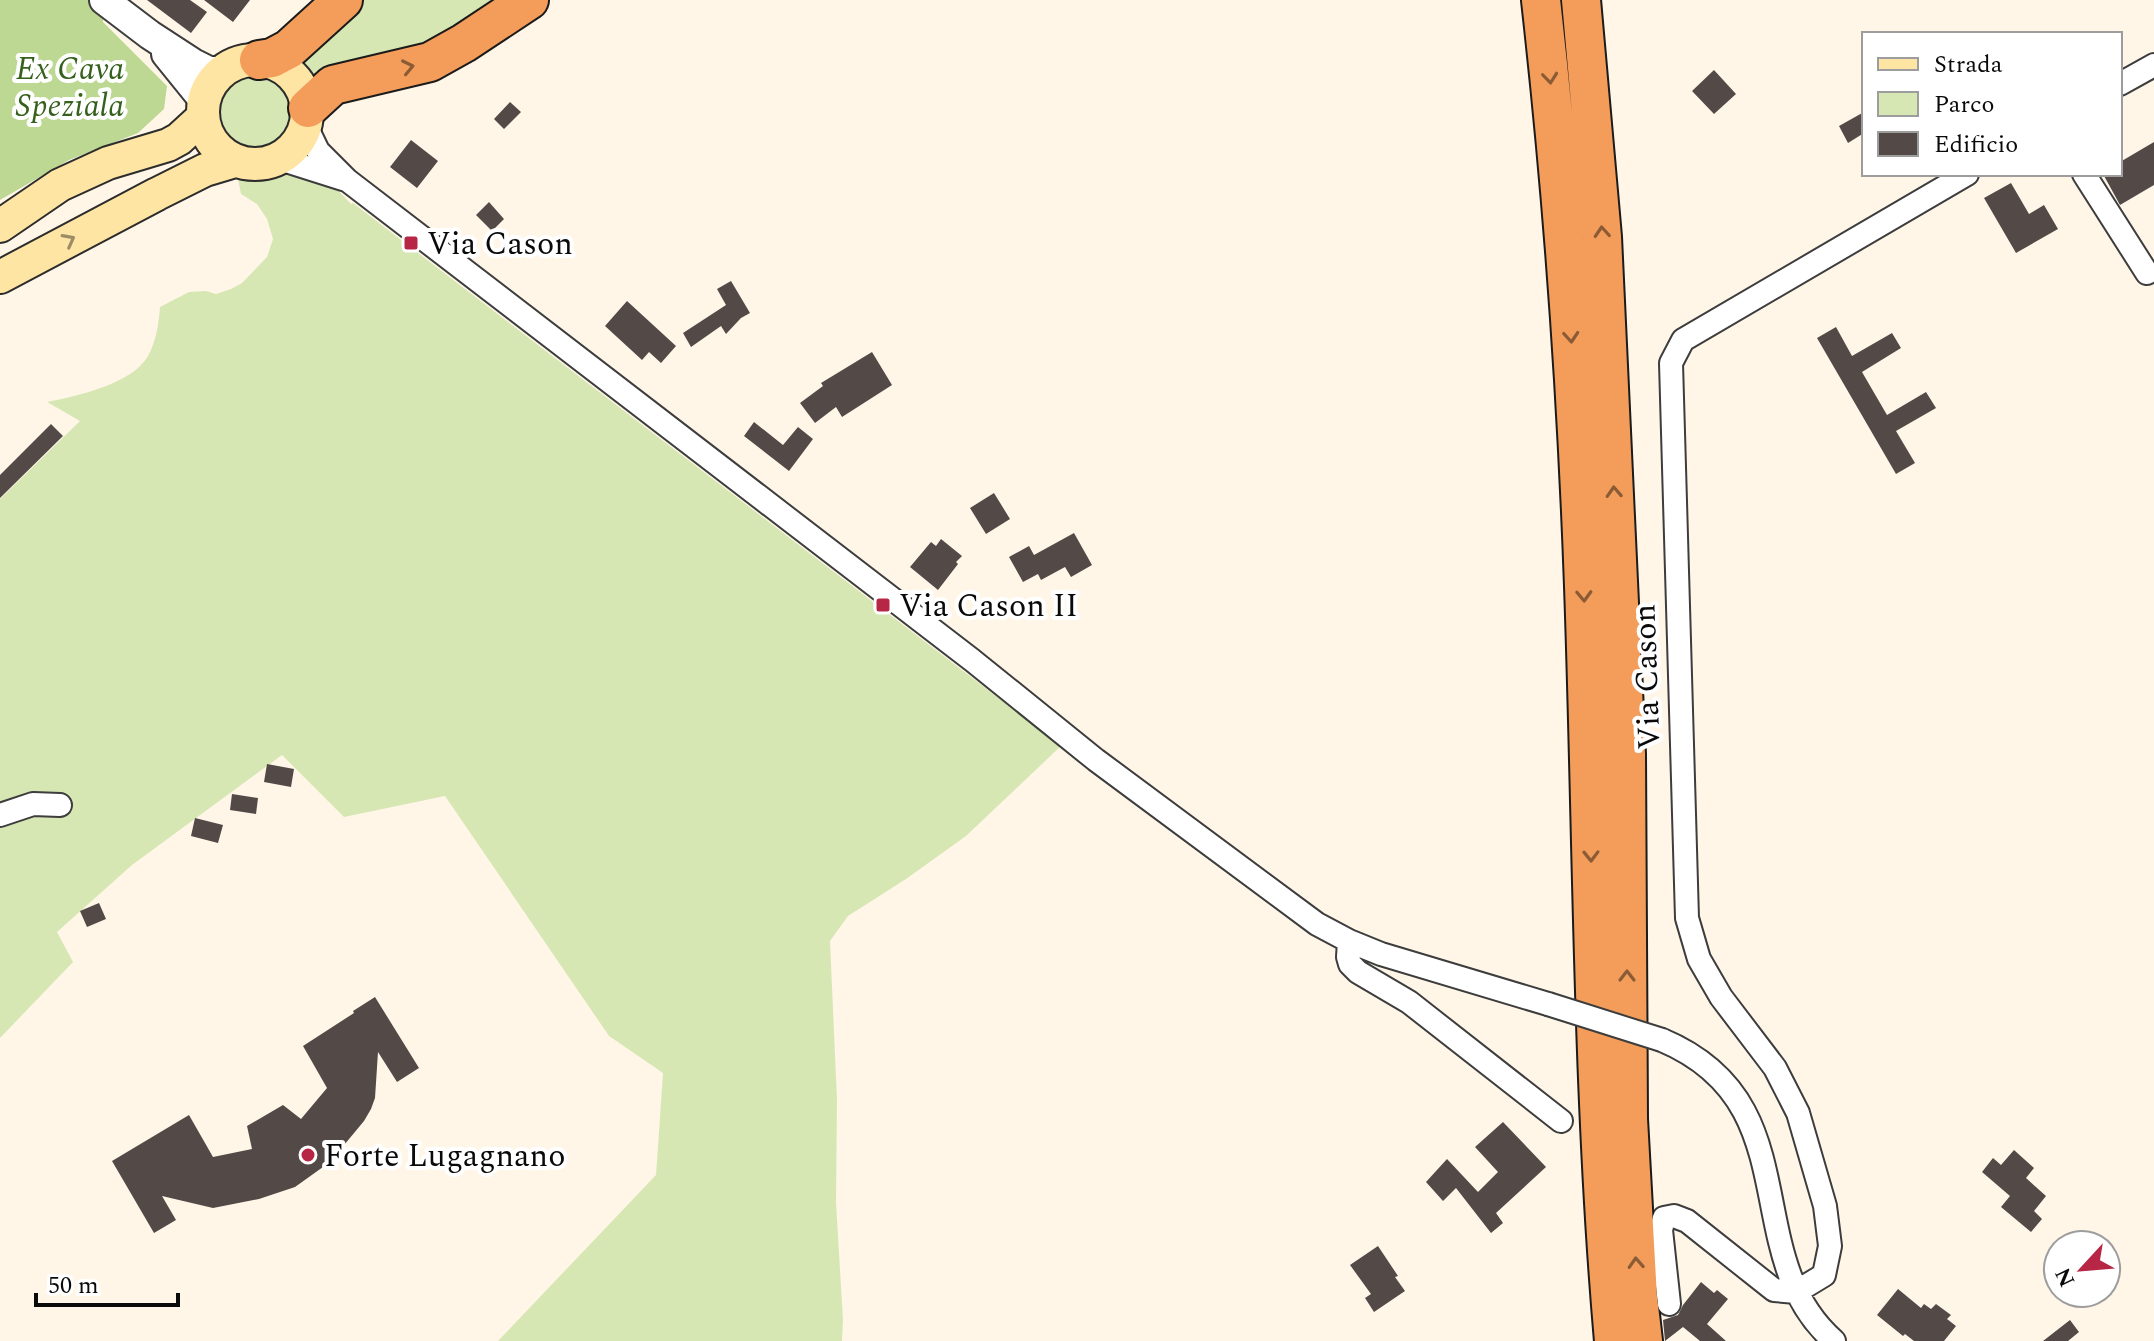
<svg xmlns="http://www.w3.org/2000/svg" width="2154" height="1341" font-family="Spectral,serif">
	<rect width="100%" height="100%" fill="#fff6e8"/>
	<path fill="#d7e7b4" d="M355 0H513L452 41 313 92 303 75 290 63Z
		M215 115a40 40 0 1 1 80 0a40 40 0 1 1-80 0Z
		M296 171 334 186 351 204 353 203 1061 746 966 836 906 879 848 916 830 941 837 1100 836 1202 843 1320 842 1341H498L656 1175 663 1073 609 1036 445 796 344 817 282 755 132 865 57 932 73 962 0 1038V499L80 421 47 402C77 396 132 384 148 356 156 342 159 322 160 307L189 292 206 291 216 294 231 289 242 283 267 257 273 239 267 219 257 204 241 194 238 179Z"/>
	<path fill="#bdd893" d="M0 0H93L103 7V22L167 86 164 109 138 133 69 160 0 200Z"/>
	<path fill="#534a47" d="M147 0H190L207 12 191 33Z
		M204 0H250L233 22Z
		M1714 70 1736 94 1714 114 1692 91Z
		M510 102 521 112 504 129 494 119Z
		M1864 112V133L1848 143 1839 126Z
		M411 140 438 161 417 188 390 167Z
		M2154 142V185L2120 205 2103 174H2120V162Z
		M2011 183 2029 214 2044 205 2058 229 2016 253 1984 198Z
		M489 202 504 219 492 231 476 215Z
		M731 281 750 313 741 318 726 334 721 326 691 347 683 333 726 305 717 289Z
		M627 301 676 346 661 363 649 352 642 360 605 326Z
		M1836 327 1852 356 1892 333 1901 348 1862 372 1887 415 1926 392 1936 408 1896 431 1915 463 1896 474 1817 338Z
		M872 352 892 385 842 417 836 407 815 423 800 403 823 386 821 383Z
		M754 422 783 445 798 427 813 439 789 471 744 436Z
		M51 424 63 436 0 498V475Z
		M994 493 1010 519 986 534 970 508Z
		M1074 533 1092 565 1071 577 1065 567 1041 580 1038 574 1023 582 1009 557 1029 546 1034 555Z
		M941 539 962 556 956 562 958 564 938 590 910 567 931 542 936 546Z
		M267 764 294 769 291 787 264 782Z
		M232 794 258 798 256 814 230 810Z
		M195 818 223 825 218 843 191 836Z
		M99 903 106 919 87 927 80 911Z
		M375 997 419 1068 397 1082 378 1052 375 1098 371 1109 364 1121 330 1162 295 1187 259 1199 213 1208 162 1196 176 1220 154 1233 112 1161 189 1115 213 1157 252 1149 247 1126 283 1105 301 1119 327 1088 303 1046 354 1013 353 1011Z
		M1503 1122 1546 1167 1496 1213 1503 1223 1491 1233 1456 1188 1443 1201 1426 1182 1447 1159 1478 1192 1498 1172 1475 1147Z
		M2014 1150 2034 1168 2026 1178 2046 1196 2034 1211 2042 1219 2031 1232 2001 1207 2010 1196 1982 1172 1993 1158 2001 1165Z
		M1378 1246 1398 1276 1395 1277 1405 1291 1374 1312 1365 1298 1371 1294 1350 1265Z
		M1701 1282 1714 1293 1717 1290 1728 1299 1707 1324 1726 1341H1700L1683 1327 1665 1341 1663 1320 1678 1315 1683 1305Z
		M1898 1289 1921 1308 1924 1304 1931 1309 1936 1304 1951 1315 1947 1319 1956 1326 1944 1341H1914L1905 1334 1903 1336 1877 1315Z
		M2070 1320 2079 1332 2068 1341H2043Z"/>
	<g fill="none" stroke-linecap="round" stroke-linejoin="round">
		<defs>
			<path id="minor" d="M2120 84 2154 65
				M306 126 318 151 347 180 972 660 1096 760 1317 924 1349 941 1381 954 1548 1004
				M280 159 343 179
				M2084 174 2147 273
				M0 815 33 804 60 805
				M1349 941 1348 957 1350 964 1358 972 1409 1002 1561 1121
				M1662 1040C1812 1103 1736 1255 1834 1341
				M1669 1304 1661 1230 1664 1218 1674 1216 1687 1221 1774 1290 1796 1292 1824 1275 1830 1246 1825 1206 1798 1113 1775 1068 1721 997 1699 959 1687 918 1671 363 1683 340 1967 174"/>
			<path id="tertiary" d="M104 0 150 35 193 63 209 71H223
				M166 54 200 96 203 104"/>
			<path id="secondary" d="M203 112a52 52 0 1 1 104 0a52 52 0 1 1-104 0Z
				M0 226 60 185 108 163 168 145 179 139 203 117
				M0 277 157 194 205 170 235 161"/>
			<path id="trunk" d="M1541 0C1563 194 1577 390 1584 586 1593 838 1592 1090 1614 1341
				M1581 0 1602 237 1626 754 1628 1119 1638 1298 1643 1341
				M259 60 272 58 289 49 343 0
				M308 108 333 85 430 62 464 43 529 0"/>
		</defs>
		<use href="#minor" stroke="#3d3d3d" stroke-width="26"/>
		<use href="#tertiary" stroke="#3d3d3d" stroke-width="32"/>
		<use href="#secondary" stroke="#2c2c2c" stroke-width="36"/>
		<use href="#trunk" stroke="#1b1b1b" stroke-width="42"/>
		<use href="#minor" stroke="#fff" stroke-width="22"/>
		<use href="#tertiary" stroke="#fff" stroke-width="28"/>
		<use href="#secondary" stroke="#fee5a4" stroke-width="32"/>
		<use href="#trunk" stroke="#f49d5a" stroke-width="38"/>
		<defs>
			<path id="minor-bridge" d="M1548 1004 1662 1040"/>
		</defs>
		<use href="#minor-bridge" stroke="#3d3d3d" stroke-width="26" stroke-linecap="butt"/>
		<use href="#minor-bridge" stroke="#fff" stroke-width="22"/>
	</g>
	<defs><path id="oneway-chevron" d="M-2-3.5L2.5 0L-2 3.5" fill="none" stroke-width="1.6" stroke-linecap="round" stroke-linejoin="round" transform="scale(2)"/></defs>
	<g stroke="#8b5b36">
		<use href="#oneway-chevron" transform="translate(408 67) rotate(-12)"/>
		<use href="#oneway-chevron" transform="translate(1550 78) rotate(84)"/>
		<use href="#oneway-chevron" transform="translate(1602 232) rotate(-94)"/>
		<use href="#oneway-chevron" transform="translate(1571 337) rotate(86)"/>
		<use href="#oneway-chevron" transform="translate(1614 492) rotate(-93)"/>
		<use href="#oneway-chevron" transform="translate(1584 596) rotate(88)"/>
		<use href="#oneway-chevron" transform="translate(1591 856) rotate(89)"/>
		<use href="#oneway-chevron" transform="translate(1627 976) rotate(-90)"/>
		<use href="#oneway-chevron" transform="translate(1636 1263) rotate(-93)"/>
	</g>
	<use stroke="#9c8d66" href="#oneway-chevron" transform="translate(69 240) rotate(-28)"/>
	<g fill="#b72645" stroke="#fff" stroke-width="3">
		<rect x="403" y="235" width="16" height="16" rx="4"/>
		<rect x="875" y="597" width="16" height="16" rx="4"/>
		<circle cx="308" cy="1155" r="8"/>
	</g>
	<g text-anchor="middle" stroke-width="8" stroke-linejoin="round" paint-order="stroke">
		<g font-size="32" font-style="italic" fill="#36601d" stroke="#fff">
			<text x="70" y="79">Ex Cava<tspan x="70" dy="37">Speziala</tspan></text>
		</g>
		<g font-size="32" fill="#0a0a0a" stroke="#fff" text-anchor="start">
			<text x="427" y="254">Via Cason</text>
			<text x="899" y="616">Via Cason II</text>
			<text x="324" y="1166">Forte Lugagnano</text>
		</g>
		<g font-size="32" fill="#0a0a0a" stroke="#fff">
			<text transform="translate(1646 677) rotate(-92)" y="11">Via Cason</text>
		</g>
	</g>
	<rect x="1862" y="32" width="260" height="144" fill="#ffffff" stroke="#9d9d9d" stroke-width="2"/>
	<rect x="1878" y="58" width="40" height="12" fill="#fee5a4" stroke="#9d9d9d" stroke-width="2"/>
	<text x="1934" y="72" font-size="24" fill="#0a0a0a">Strada</text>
	<rect x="1878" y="92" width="40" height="24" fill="#d7e7b4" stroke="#9d9d9d" stroke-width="2"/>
	<text x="1934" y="112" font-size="24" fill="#0a0a0a">Parco</text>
	<rect x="1878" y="132" width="40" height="24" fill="#534a47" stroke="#9d9d9d" stroke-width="2"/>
	<text x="1934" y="152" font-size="24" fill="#0a0a0a">Edificio</text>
	<g transform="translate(2082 1269) rotate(244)"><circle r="38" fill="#ffffff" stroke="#9d9d9d" stroke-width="2"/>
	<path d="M0-6L14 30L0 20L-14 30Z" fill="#b72645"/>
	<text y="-12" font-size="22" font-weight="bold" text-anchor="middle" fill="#0a0a0a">N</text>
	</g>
	<path d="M36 1293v12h142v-12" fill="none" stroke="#0a0a0a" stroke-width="4"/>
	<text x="48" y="1293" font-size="24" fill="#0a0a0a" stroke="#ffffff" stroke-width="6" paint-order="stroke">50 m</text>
</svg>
